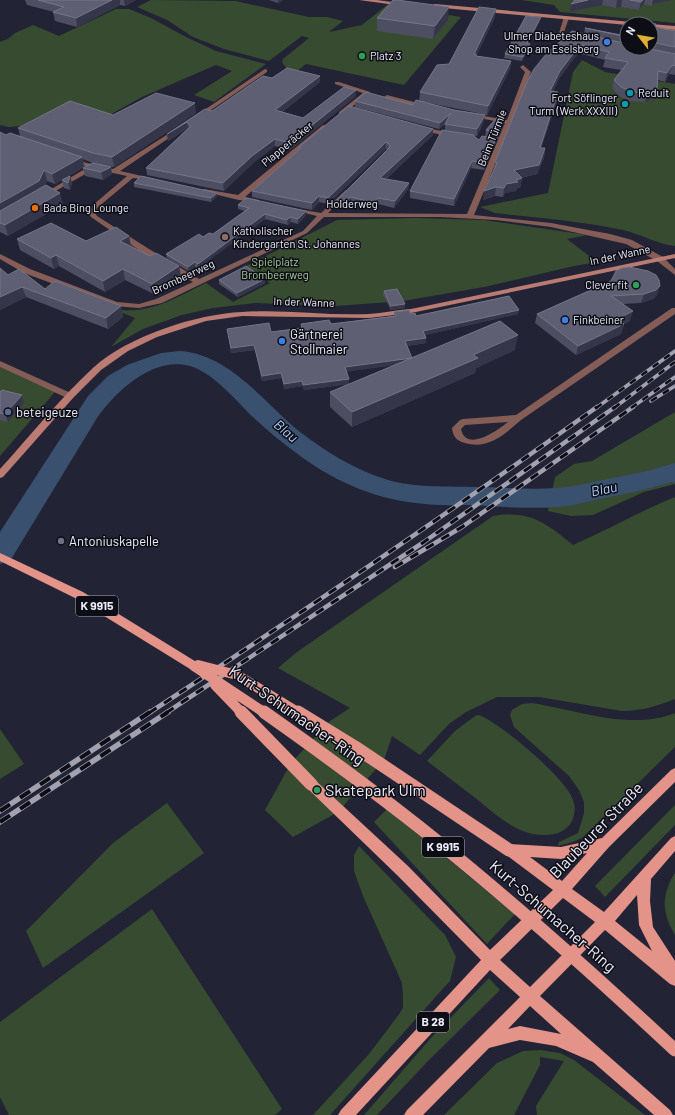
<svg xmlns="http://www.w3.org/2000/svg" width="675" height="1115" font-family="Barlow,sans-serif">
	<rect width="100%" height="100%" fill="#232336"/>
	<path fill="#364b2f" d="M151 0 235 1 309 17H327L343 21 329 32 362 25 387 5 461 17 404 85 306 64 297 71 286 68 282 62 283 59 309 38 302 36 269 61 224 49 193 37 167 20 137 7Z
		M521 0H675V23L560 12 554 5Z
		M116 9H129L151 18 186 37 216 51 266 64 214 102 194 95 232 71 216 65 142 97 106 117 73 107 21 126 8 127 0 125V42L8 39 15 33 33 25 59 36Z
		M582 60 605 72 675 84V246C656 244 641 234 623 230 581 221 537 218 495 213L480 207 548 193 573 72Z
		M415 218 483 220 588 235 567 239 597 262 574 266 484 287 403 301 336 306 255 303 213 308 182 315 143 329 111 347 135 318 111 308C146 317 175 298 206 283L233 302 270 283 246 266 337 220Z
		M0 367 55 392 0 456Z
		M675 412V484L644 492 593 515 571 516 548 511 555 477 574 464 592 461Z
		M675 497V699C658 706 641 711 622 711L539 697H497L466 712 449 724 420 755 392 736 384 760 338 812 293 837 265 810 291 763 330 721 350 708 278 668 297 652 493 516C530 510 546 523 573 545 608 530 640 511 675 497Z
		M532 703C577 710 631 731 675 713V747L582 838 573 842 558 846 559 842 578 833 584 813V802L579 790 569 776 514 727 510 715 512 710 522 704Z
		M479 715C500 723 566 778 573 800 575 805 575 809 574 815 569 839 538 838 520 830 505 823 491 811 478 800 461 787 444 774 427 761L455 731 475 716Z
		M0 729 24 764 0 779Z
		M167 803 204 853 43 968 26 931 113 843Z
		M675 805V825L605 897 595 886Z
		M387 809 515 914 487 944 374 822Z
		M359 846 445 935 456 957 450 981 439 993 330 1115H313L369 1054 397 1017 403 1008V995L402 983 363 896 354 871V855Z
		M675 873V935C665 918 661 903 669 884 671 880 672 876 675 873Z
		M152 909 282 1109 275 1115H9L0 1097V1022Z
		M489 978 500 990 428 1061 377 1115H364L430 1039Z
		M540 1050 560 1053 574 1060 645 1115H537L536 1106 564 1061 540 1057V1065L514 1115H444L497 1063 523 1051Z"/>
	<g fill="none" stroke-linecap="round" stroke-linejoin="round">
		<path stroke="#39516e" stroke-width="4.5" d="M664 476 675 481"/>
		<path fill="#39516e" fill-rule="evenodd" d="M180 351C231 355 263 402 300 432 325 451 352 468 382 478 410 488 442 486 472 487 500 487 528 490 557 488 571 487 584 484 598 481 624 476 650 471 675 463V481C650 489 625 494 599 499 586 502 572 506 558 507 530 509 502 507 474 505 454 505 435 506 416 503 371 498 330 479 295 452 281 442 268 431 255 419 237 402 214 373 190 366 153 356 116 391 97 418L10 561 0 564V532L88 396 108 376 127 365 161 353Z"/>
		<path fill="#845d57" fill-rule="evenodd" d="M564 17 569 18 564 32 569 35 581 38V40L565 37 559 33Z
			M523 65 531 72 504 143 474 215 551 223 610 234 632 240 663 257 675 269V275L657 261 626 244 551 227 496 220 440 217H324L307 233 162 303 139 308 113 306 24 273 0 259V254L30 269 117 302 139 304 156 299 193 282 143 253 91 217 89 213 93 205 127 176 94 169 45 197 40 196 88 167 70 161V159L113 169 179 127 181 128V130L120 171 155 179V181L133 178 98 207 95 213 97 216 149 249 199 279 303 231 317 216 292 210V208L321 213 346 190 349 192 328 213 467 214 505 123 469 116 472 114 507 120 525 72 520 67Z
			M265 69 267 70V72L199 118 194 117Z
			M335 82H339L370 92 343 114H339V112L363 93 335 84Z
			M387 95 429 106 430 107 427 109 385 98 384 97Z
			M323 125 328 126 245 197 259 200V202L239 200 201 191 204 189 238 195Z
			M421 127 452 133 455 135 452 137 419 130V128Z
			M672 308H675V314L521 420C505 434 488 450 465 443 457 441 453 437 452 428L460 420 463 419 516 415ZM508 422C498 430 466 453 461 429L465 425Z
			M0 361 73 394 74 396 73 398H67L0 367Z"/>
		<path fill="#b97b72" fill-rule="evenodd" d="M359 0H377L406 4 403 6Z
			M435 4 632 22 635 24 627 25 433 7V5Z
			M651 24 675 26V30L651 28Z
			M675 254V258L411 313 369 318 242 316 206 321 157 337 128 351 101 370 73 398 3 477 0 478V469C31 435 60 398 94 367 129 336 196 314 242 312 284 309 327 316 369 314 383 313 397 310 411 309Z"/>
		<path fill="#e39388" fill-rule="evenodd" d="M0 553 83 592 198 663 199 666 198 669 194 671 190 669 75 598 0 561Z
			M675 768V782L609 847 572 889 604 912 671 838 675 836V851L651 879 650 901 653 927 675 961V986L670 984 605 930 540 996 670 1110 673 1115H654L593 1062 556 1046 520 1040 489 1048 423 1115H404L407 1110 520 997 490 970 356 1115H338L341 1110 481 960 398 876 307 788 305 784 307 780 311 778 315 780 408 866 490 950 553 890 505 854 503 850 505 846 509 844 561 847 602 838 671 770ZM587 853 562 881 530 857 561 859ZM637 895 639 925 652 951 615 921ZM563 898 595 922 530 987 500 960ZM530 1006 561 1034 520 1026 508 1029Z"/>
		<defs>
			<path id="rail-far2" d="M651 401 675 386
				M596 408 675 351
				M614 408 675 362
				M631 408 675 377"/>
			<path id="rail-far1" d="M395 567 462 527 633 407
				M149 713C300 614 450 512 597 407
				M166 713 424 542 615 407"/>
			<path id="rail" d="M0 811 150 712
				M0 822 168 712"/>
		</defs>
		<use href="#rail-far2" stroke="#a1a1b0" stroke-width="3.5"/>
		<use href="#rail-far1" stroke="#a1a1b0" stroke-width="4.5"/>
		<use href="#rail" stroke="#a1a1b0" stroke-width="5.5"/>
		<use href="#rail-far2" stroke="#0d0d16" stroke-width="2.5" stroke-dasharray="7" stroke-linecap="butt"/>
		<use href="#rail-far1" stroke="#0d0d16" stroke-width="3" stroke-dasharray="9" stroke-linecap="butt"/>
		<use href="#rail" stroke="#0d0d16" stroke-width="4" stroke-dasharray="12" stroke-linecap="butt"/>
		<path stroke="#e39388" stroke-width="10" d="M198 665 237 675 299 713
			M194 666 265 713
			M215 685 242 713"/>
		<path stroke="#e39388" stroke-width="13" d="M241 712 311 784
			M264 712C325 755 385 799 443 846 523 911 600 980 675 1050
			M298 712 355 747 509 850"/>
	</g>
	<path fill="#4e4e63" fill-rule="evenodd" d="M25 0H136L125 6 120 5 77 27 55 21 53 12H54L27 5Z
		M269 0H283L278 3Z
		M575 0H673L653 4 652 6 644 4 639 10 621 7 616 8 602 5 570 12 571 4Z
		M495 17 476 56 511 61 510 69 487 115H485L484 121 477 136 445 130V124L439 129 355 107V101L413 105 419 101 420 92 449 64ZM424 102 483 114 454 110Z
		M377 18 448 20 433 39 377 31Z
		M540 21 528 44H530L529 47 522 61 504 58 505 54Z
		M651 24 656 27 675 31V75L669 74 665 82 658 80 657 89 655 98 645 102 630 101 619 96 612 88 614 80 621 70 603 67 605 60 578 53 558 80 553 92 557 101 541 148H545L544 158 537 174 521 178H522L520 188H517L516 191 505 193 503 197 495 196 483 200 494 169 495 162 584 34 585 28 621 35 627 25V48H651Z
		M320 76V82L282 112 303 118 356 96 290 150 275 146 253 163 224 191 147 175 146 168 188 128 168 141 167 134 205 109 212 111 272 78Z
		M196 113 114 167 95 164 83 159 84 167 62 180 70 176 72 183 70 190 64 188 62 180 55 184 47 181 44 187 63 204 8 236 0 232V132L6 135 20 136 18 128 113 115Z
		M505 117 504 124 498 139H496L495 145 484 170 471 168 454 206 410 198V191L474 135V137L479 140 485 137 486 130Z
		M433 129V135L386 179 409 183 408 189 394 208 378 204 374 209 351 204 346 209 337 206V200L388 150 386 149 328 204 319 202 312 210 252 197V191L300 149 299 147Z
		M83 168 112 174 103 180 85 176Z
		M134 183 217 193V196L211 202 134 187Z
		M238 205 306 211V215L298 224 291 222 288 225 265 219 198 268 195 267 188 271 167 258 166 254 203 237 213 234 245 211 238 209Z
		M129 236 131 246 181 276 154 294 125 280 105 292 59 266 54 269 20 250 17 239 86 241Z
		M0 268 8 275 45 289 121 306 123 317 108 329 26 297 0 310Z
		M219 280 265 283 238 297 219 284Z
		M611 281 657 295 653 299 641 303 623 304 630 321 624 324 621 334 576 355 535 323 537 314Z
		M384 291 405 304V308L391 310 383 295Z
		M394 312 411 314 416 316 518 314 425 335 426 338V343L407 346 412 358 515 350 476 368 475 373 352 427 330 407V392L395 365 346 371 349 379V384L304 390 303 386 284 389 282 378 262 381 255 350 231 353 228 334 227 329 271 332 301 328V324H331L394 316Z
		M0 392 22 395 24 403 8 422 0 420Z"/>
	<path fill="#36364a" d="M112 0H120V5L77 27 76 18Z
		M124 0H136L125 6Z
		M278 0H283L278 3Z
		M588 0H603L602 5 570 12 571 4Z
		M617 0H622L621 7 616 8Z
		M643 0H645L644 4 639 10 641 2Z
		M653 0H673L653 4 652 6Z
		M449 7 448 20 433 39 435 26Z
		M496 9 495 17 476 57 474 54Z
		M541 17 540 21 526 47 527 43Z
		M530 44 529 47 522 61 523 57Z
		M580 45 578 53 558 80 549 100 550 91 560 71Z
		M511 61 510 69 487 115 488 106Z
		M672 65 669 74 665 82 667 73Z
		M320 76V82L275 117V110Z
		M657 89 655 98 645 102 647 93Z
		M356 90V96L290 150V143Z
		M558 92 557 101 538 157 540 148Z
		M195 103 196 113 114 167 112 157Z
		M451 113 450 119 439 129 440 123Z
		M485 115 484 121 477 136V129Z
		M505 117 504 124 498 139 499 132Z
		M187 122 188 128 168 141 167 134Z
		M433 129V135L380 184V178Z
		M275 139V146L253 163 224 191 223 183 252 156Z
		M496 139 495 145 484 170 485 163Z
		M386 142V149L328 204V198Z
		M545 148 544 158 537 174 512 180 514 170Z
		M82 157 84 167 55 184 52 174Z
		M472 161 471 168 454 206V199Z
		M111 167 112 174 103 180 101 172Z
		M44 170 47 181 42 192 0 215V203Z
		M70 176 72 183 70 190 68 183Z
		M522 178 520 188H517L516 191 505 193 503 197 504 188 506 184 516 180Z
		M409 183 408 189 394 208 395 201Z
		M496 187 495 196 483 200 484 191Z
		M60 193 63 204 8 236 5 225Z
		M217 193V196L211 202V198Z
		M319 196V202L312 210V203Z
		M351 197V204L346 209V202Z
		M378 198V204L374 209V203Z
		M306 211V215L298 224V219Z
		M265 214V219L198 268V264Z
		M290 217 291 222 288 225 287 220Z
		M129 236 131 247 120 241Z
		M56 255 59 266 54 269 51 258Z
		M195 262V267L188 271V267Z
		M179 266 181 276 154 294 152 284Z
		M123 269 125 280 105 292 103 281Z
		M265 279V283L238 297 237 293Z
		M660 286 657 295 653 299 641 303 644 294Z
		M22 287 26 297 0 310V297Z
		M405 304V308L391 310V306Z
		M121 306 123 317 108 329 106 318Z
		M519 310 518 314 422 336 423 331Z
		M633 311 630 321 614 328 617 319Z
		M624 324 621 334 576 355 578 346Z
		M518 335 515 350 476 368 475 373 352 427V412L473 355Z
		M426 338V343L405 346V341Z
		M254 345 255 350 231 353V348Z
		M412 358V363L345 372V367Z
		M281 373 282 378 262 381V376Z
		M349 379V384L304 390 303 385Z
		M302 381 303 386 284 389V384Z
		M22 395 24 403 8 422 5 414Z"/>
	<path fill="#5f5f74" stroke="#757589" d="M38 0H112L76 18 53 12 64 7Z
		M393 0H397L449 7 435 26 377 18Z
		M575 0H588L571 4Z
		M630 0H643L641 2Z
		M479 7 496 9 474 54H476V56L511 61 488 106 420 92 437 65 449 64Z
		M526 16 541 17 527 43 530 44 523 57 505 54Z
		M630 20 656 24 654 27 675 31V47L651 42V24H628Z
		M627 25V37L585 28 621 35Z
		M572 31 627 44V48H646L675 54V66L672 65 667 73 658 71 657 89 647 93 633 92 621 87 614 80 628 62 605 58 609 52 580 45 560 71 550 91 558 92 540 148H545L539 165 514 170 522 178 516 180 518 182 506 184 504 188 496 187 484 191 497 163 495 162 526 84 534 69 547 53Z
		M287 68 320 76 275 110 303 118 344 87 356 90 290 143 275 139 252 156 223 183 146 168 191 126 187 122 167 134 205 109 212 111 263 76 272 78Z
		M366 92 413 105 416 100 454 110 485 115 477 129 445 124 451 113 440 123 355 101Z
		M156 93 195 103 112 157 93 153 18 128 70 101 113 115Z
		M349 106 433 129 380 178 409 183 395 201 378 198 374 203 351 197 346 202 337 200 390 147V145L386 142 328 198 319 196 312 203 252 191 301 148 299 147Z
		M498 116 505 117 499 132 486 130Z
		M442 130 474 135V136L479 140 482 136 496 139 485 163 472 161 454 199 410 191Z
		M0 132 6 135 10 133 82 157 52 174 44 170 39 181 0 203Z
		M93 163 111 167 101 172 83 168Z
		M70 176 68 183 62 180Z
		M141 176 217 193 211 198 134 183Z
		M46 185 60 193 5 225 0 223V211Z
		M246 198 306 211 298 219 290 217 287 220 265 214 198 264 195 262 188 267 166 254 199 234 203 237 209 233 213 234 249 208 238 205Z
		M51 223 86 241 116 227 129 236 120 241 150 256 156 253 179 266 152 284 123 269 103 281 56 255 51 258 17 239Z
		M246 266 265 279 237 293 219 280Z
		M629 267 648 271 656 275 659 280 660 286 656 290 644 294 611 296 633 311 617 319 624 324 578 346 537 314 611 281 616 271 622 268Z
		M0 268 8 275 19 269 45 289 55 281 121 306 106 318 22 287 0 297Z
		M397 289 405 304 391 306 384 291Z
		M509 296 519 310 423 331 426 338 405 341 412 358 345 367 349 379 303 385 302 381 284 384 281 373 262 376 254 345 231 348 227 329 269 323 271 332 302 328 301 324 329 320 331 324 396 316 394 312 409 310 411 314 415 313 416 316Z
		M500 321 518 335 473 355 478 358 352 412 330 392Z
		M2 390 22 395 5 414 0 413V392Z"/>
	<g fill="#3f7fe0" stroke="#0d0d16" stroke-width="1.5">
		<circle cx="607" cy="42" r="4"/>
		<circle cx="565" cy="320" r="4"/>
		<circle cx="282" cy="341" r="4"/>
	</g>
	<g fill="#2e9e5b" stroke="#0d0d16" stroke-width="1.5">
		<circle cx="362" cy="56" r="4"/>
		<circle cx="636" cy="285" r="4"/>
		<circle cx="317" cy="790" r="4"/>
	</g>
	<g fill="#0f9aa8" stroke="#0d0d16" stroke-width="1.5">
		<circle cx="630" cy="93" r="4"/>
		<circle cx="625" cy="104" r="4"/>
	</g>
	<circle fill="#e8710a" stroke="#0d0d16" stroke-width="1.5" cx="35" cy="208" r="4"/>
	<circle fill="#8d6e63" stroke="#0d0d16" stroke-width="1.5" cx="225" cy="237" r="4"/>
	<circle fill="#5c6f8a" stroke="#0d0d16" stroke-width="1.5" cx="8" cy="412" r="4"/>
	<circle fill="#6b7280" stroke="#0d0d16" stroke-width="1.5" cx="61" cy="541" r="4"/>
	<g text-anchor="middle" stroke-width="3" stroke-linejoin="round" paint-order="stroke">
		<g font-size="11" fill="#ededfb" stroke="#0d0d16" text-anchor="start">
			<text x="599" y="40" text-anchor="end">Ulmer Diabeteshaus<tspan x="599" dy="13">Shop am Eselsberg</tspan></text>
			<text x="370" y="60">Platz 3</text>
			<text x="638" y="97">Reduit</text>
			<text x="617" y="102" text-anchor="end">Fort Söflinger<tspan x="617" dy="13">Turm (Werk XXXIII)</tspan></text>
			<text x="43" y="212">Bada Bing Lounge</text>
			<text x="233" y="235">Katholischer<tspan x="233" dy="13">Kindergarten St. Johannes</tspan></text>
			<text x="628" y="289" text-anchor="end">Clever fit</text>
			<text x="573" y="324">Finkbeiner</text>
		</g>
		<g font-size="11" fill="#ededfb" stroke="#0d0d16">
			<text transform="translate(492 138) rotate(-68)" y="4">Beim Türmle</text>
			<text transform="translate(287 144) rotate(-40)" y="4">Plapperäcker</text>
			<text x="352" y="208">Holderweg</text>
			<text transform="translate(620 255) rotate(-12)" y="4">In der Wanne</text>
			<text transform="translate(183 277) rotate(-25)" y="4">Brombeerweg</text>
			<text transform="translate(304 302) rotate(2)" y="4">In der Wanne</text>
		</g>
		<g font-size="11" fill="#a6d09a" stroke="#0d0d16">
			<text x="275" y="266">Spielplatz<tspan x="275" dy="13">Brombeerweg</tspan></text>
		</g>
		<g fill="#0d0d16" stroke="#aaaab6" stroke-width="1">
			<rect x="76" y="596" width="42" height="20" rx="3"/>
			<rect x="422" y="837" width="42" height="20" rx="3"/>
			<rect x="417" y="1012" width="32" height="20" rx="3"/>
		</g>
		<g font-size="12" font-weight="bold" fill="#ededfb">
			<text x="97" y="610">K 9915</text>
			<text x="443" y="851">K 9915</text>
			<text x="433" y="1026">B 28</text>
		</g>
		<g font-size="13" fill="#ededfb" stroke="#0d0d16" text-anchor="start">
			<text x="290" y="339">Gärtnerei<tspan x="290" dy="15">Stollmaier</tspan></text>
			<text x="16" y="417">beteigeuze</text>
			<text x="69" y="546">Antoniuskapelle</text>
		</g>
		<g font-size="14" font-style="italic" fill="#b2d4fe" stroke="#0d0d16">
			<text transform="translate(286 431) rotate(40)" y="5">Blau</text>
			<text transform="translate(604 489) rotate(-11)" y="5">Blau</text>
		</g>
		<g font-size="16" fill="#ededfb" stroke="#0d0d16">
			<text transform="translate(297 715) rotate(35)" y="6">Kurt-Schumacher-Ring</text>
			<text transform="translate(596 830) rotate(-46)" y="6">Blaubeurer Straße</text>
			<text transform="translate(553 916) rotate(41)" y="6">Kurt-Schumacher-Ring</text>
		</g>
		<g font-size="16" fill="#ededfb" stroke="#0d0d16" text-anchor="start">
			<text x="325" y="796">Skatepark Ulm</text>
		</g>
	</g>
	<g transform="translate(639 36) rotate(301)"><circle r="19" fill="#0d0d16" stroke="#676772"/>
	<path d="M0-3L7 15L0 10L-7 15Z" fill="#dfb034"/>
	<text y="-6" font-size="11" font-weight="bold" text-anchor="middle" fill="#ededfb">N</text>
	</g>
</svg>
